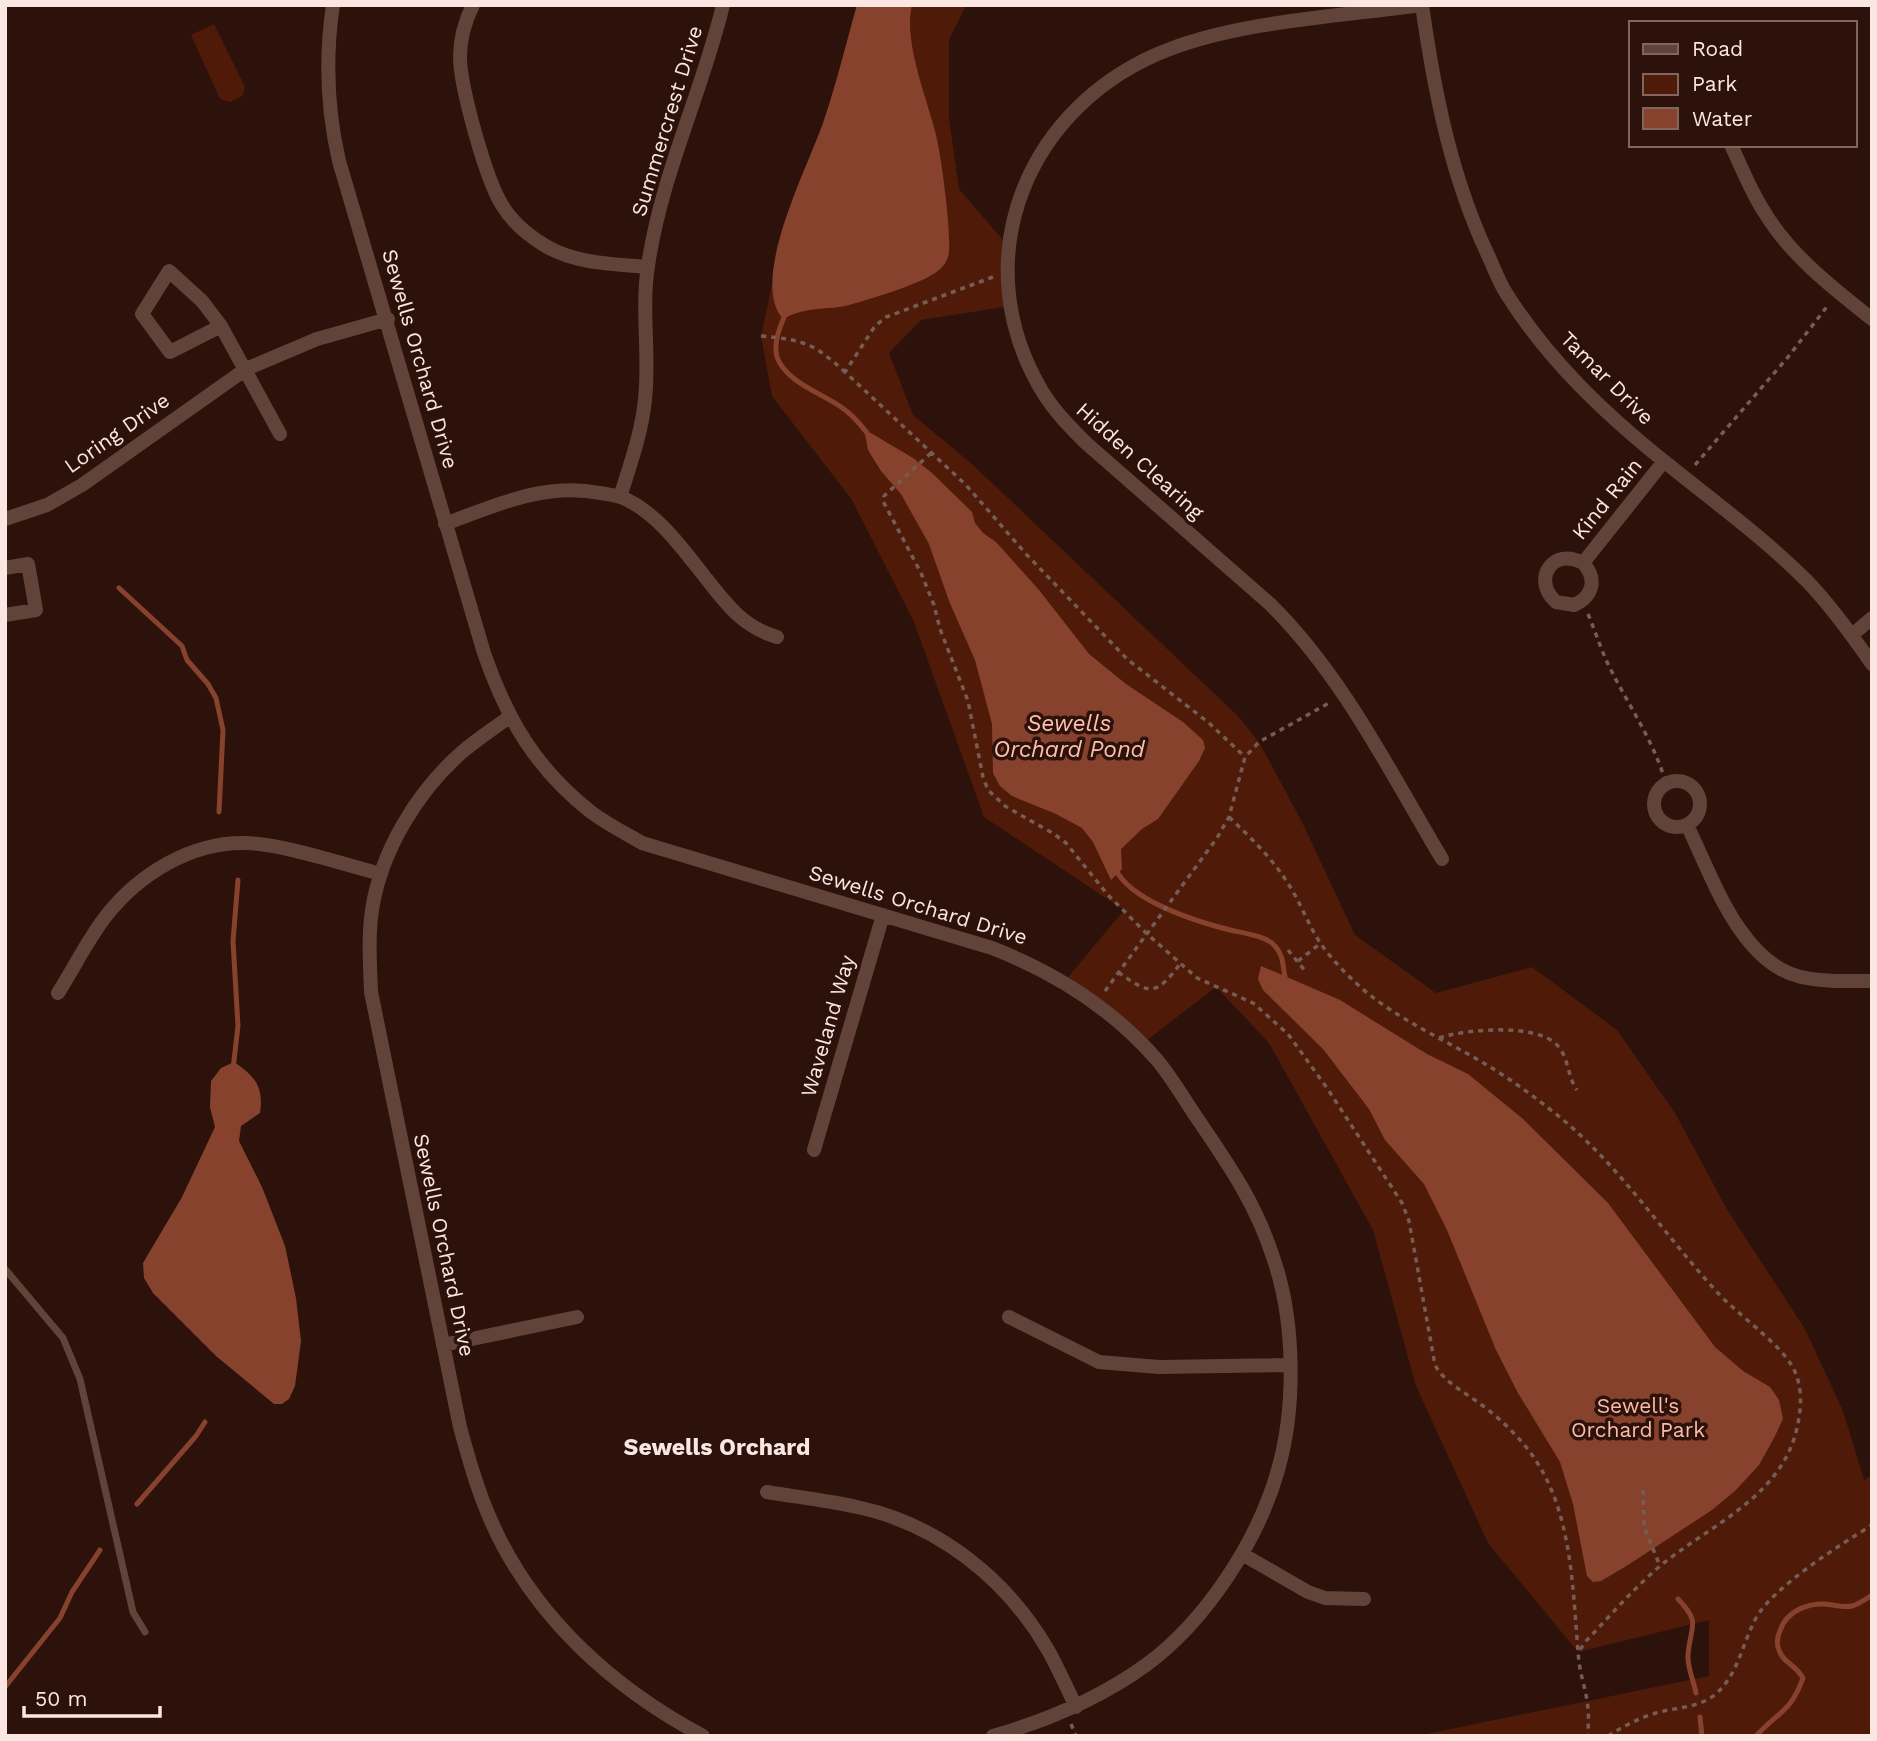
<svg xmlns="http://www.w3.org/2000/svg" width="1877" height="1741" font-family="'Work Sans',sans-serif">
	<rect width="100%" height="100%" fill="#2c120a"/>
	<path fill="#501a09" d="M860 5H966L949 40V119L959 189 1009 247 1010 306 921 320 889 353 913 415 973 465 1238 716 1259 742 1302 822 1355 935 1436 993 1532 967 1617 1030 1675 1113 1728 1211 1805 1329 1843 1411 1864 1480 1872 1475V1736H1417L1709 1676V1620L1578 1652 1488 1543 1416 1386 1373 1230 1269 1043 1216 987 1142 1044 1065 981 1124 910 984 817 914 622 852 500 772 396 761 336 784 229 824 121Z
		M214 24 245 87 242 96 230 102 220 99 191 35Z"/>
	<path fill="#87422e" d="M857 5H912C903 42 927 98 936 135 941 155 953 240 948 257 947 261 943 267 939 270 925 283 865 301 845 306 823 310 804 307 783 319 748 280 809 165 824 120 837 82 846 43 857 5Z
		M864 429 913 458 932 473 972 512 975 523 983 533 996 542 1039 590 1089 654 1126 684 1183 722 1203 740 1205 748 1199 761 1158 819 1142 829 1121 849 1122 869 1111 880 1093 842 1082 828 1056 814 1012 796 1000 786 993 773 992 724 975 660 949 601 929 544 901 494 881 471 868 450Z
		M1261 966 1340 1000 1427 1054 1468 1074 1523 1119 1608 1203 1715 1347 1743 1371 1770 1387 1779 1400 1783 1419 1774 1438 1759 1465 1735 1491 1712 1510 1628 1565 1601 1581 1593 1582 1587 1576 1573 1504 1560 1462 1518 1393 1496 1350 1447 1230 1424 1184 1385 1140 1369 1109 1323 1049 1263 990 1258 979Z
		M234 1062C255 1076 264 1087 260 1113L241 1126 239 1141 262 1187 285 1246 296 1298 301 1341 295 1386 289 1399 282 1404H274L216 1356 153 1293 144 1278 143 1263 182 1197 215 1127 210 1107 211 1081 221 1068Z"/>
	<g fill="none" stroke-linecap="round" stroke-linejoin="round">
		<path stroke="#87422e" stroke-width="5" d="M785 315C780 326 773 344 777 357 786 382 821 393 841 407 852 414 860 424 868 434
			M119 588 182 646 187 660 208 684 216 698 223 730 219 812
			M1115 868C1129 901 1198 922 1230 930 1243 933 1267 936 1275 946 1285 957 1282 968 1286 981
			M233 1069 238 1026 233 941 238 880
			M137 1504 196 1436 205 1422
			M1678 1599C1702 1624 1690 1625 1688 1655 1687 1667 1694 1682 1696 1693
			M5 1687 60 1618 72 1592 100 1550
			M1700 1717 1702 1736
			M1756 1736C1778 1711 1790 1714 1803 1678 1795 1664 1783 1663 1779 1650 1775 1641 1779 1633 1783 1624 1791 1610 1809 1603 1825 1604 1835 1605 1843 1608 1852 1606 1859 1604 1866 1599 1872 1595"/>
		<path stroke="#755d56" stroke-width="3.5" stroke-dasharray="5 5" stroke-linecap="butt" d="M993 277 886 317 875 326 845 372 966 485 1026 554 1127 659 1209 723 1245 757
			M761 336C804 340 813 343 845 372
			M931 453 884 496 883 501 921 573 934 605 940 629 968 701 983 777 988 790 1005 806 1054 834 1066 843 1108 895 1146 933 1197 978 1253 1003 1288 1034 1327 1088 1391 1186 1402 1203 1409 1221 1435 1365C1445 1383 1463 1391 1479 1403 1496 1415 1513 1431 1526 1447 1574 1506 1572 1589 1579 1662 1581 1678 1587 1693 1588 1709 1589 1718 1588 1727 1588 1736
			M1695 465 1788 357 1829 304
			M1588 614C1596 633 1602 653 1611 670 1630 708 1655 743 1666 784
			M1229 817C1250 837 1271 857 1287 882 1300 901 1308 925 1321 944 1330 957 1344 972 1356 983 1390 1015 1435 1035 1475 1058 1500 1072 1524 1089 1547 1107 1615 1158 1660 1230 1717 1292 1737 1314 1779 1343 1792 1366 1802 1383 1802 1404 1798 1423 1785 1496 1711 1524 1660 1566 1633 1589 1610 1616 1586 1641L1579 1651
			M1288 950 1306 972
			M1298 961 1321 943
			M1118 972C1150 995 1156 996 1180 964
			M1105 991 1217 838 1229 817 1245 757 1259 742 1329 703
			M1439 1038C1465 1029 1537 1023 1557 1045 1569 1057 1567 1076 1577 1090
			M1643 1490 1644 1527 1660 1566
			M1071 1724 1076 1736
			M1608 1736C1624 1726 1639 1718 1656 1713 1676 1707 1701 1708 1717 1693 1739 1672 1742 1644 1756 1618 1773 1587 1840 1545 1872 1525"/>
		<path stroke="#62433a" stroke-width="7" d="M5 1269 63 1338 80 1379 133 1612 145 1632"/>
		<path stroke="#62433a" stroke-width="14" d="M333 5C325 58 327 109 339 161L484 653C507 719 535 768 591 812 607 824 625 833 642 843L992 948C1056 973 1112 1008 1157 1060 1173 1079 1185 1101 1199 1121 1231 1168 1257 1206 1274 1260 1295 1322 1296 1407 1278 1470 1258 1541 1206 1621 1146 1665 1099 1699 1049 1720 993 1736
			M473 5C465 21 460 39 460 57 460 86 486 180 502 205 512 222 528 235 544 245 575 264 613 264 647 267
			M1421 5C1342 16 1244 21 1170 49 1029 102 962 257 1042 391 1054 411 1070 427 1086 443L1270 604C1343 676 1390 772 1442 859
			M1422 5C1434 90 1451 177 1488 255 1494 268 1499 282 1506 293 1548 360 1604 413 1665 462 1713 501 1763 537 1807 581 1831 606 1852 635 1872 664
			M1731 145C1742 168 1751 192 1765 213 1790 255 1834 289 1872 319
			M221 326 202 301 169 271 142 314 170 352 221 326 280 434
			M620 497C630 465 642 432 645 399 650 355 641 310 648 266 661 175 702 93 723 5
			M5 519 47 505 82 485 246 369 317 339 388 319
			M445 524C496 505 545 482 600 493 606 494 614 495 621 497 657 512 682 548 705 577 726 604 743 627 777 637
			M1583 563C1553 546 1531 580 1556 602L1574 605C1594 596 1597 578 1583 563L1664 461
			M5 568 28 564 36 610 5 615
			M1852 635 1872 618
			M509 717C493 729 476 740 461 753 417 792 381 851 372 910 368 937 370 964 371 992L460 1427C469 1460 478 1492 492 1523 534 1617 613 1688 703 1736
			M1654 804a23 23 0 1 1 46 0a23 23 0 1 1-46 0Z
			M1687 825C1712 876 1740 963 1801 977 1824 982 1848 981 1872 981
			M58 993C74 968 88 939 106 916 139 874 191 842 245 843 284 844 342 864 381 874
			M814 1150 883 915
			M1009 1317 1099 1362 1159 1367 1290 1365
			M443 1345 577 1317
			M767 1492C797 1497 827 1500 857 1507 938 1524 1007 1579 1048 1650 1058 1668 1067 1688 1076 1707
			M1242 1554 1308 1592 1325 1598 1364 1599"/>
	</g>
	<g text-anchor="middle" stroke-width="7" stroke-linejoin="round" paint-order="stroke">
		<g font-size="21" fill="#fbe7e1" stroke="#2c120a">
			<text transform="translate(667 121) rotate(-73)" y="7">Summercrest Drive</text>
			<text transform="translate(420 359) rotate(74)" y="7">Sewells Orchard Drive</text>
			<text transform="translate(1607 378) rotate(45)" y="7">Tamar Drive</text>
			<text transform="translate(117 433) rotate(-35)" y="7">Loring Drive</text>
			<text transform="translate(1140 461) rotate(42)" y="7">Hidden Clearing</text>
			<text transform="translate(1607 499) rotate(-51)" y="7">Kind Rain</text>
			<text transform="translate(918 905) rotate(17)" y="7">Sewells Orchard Drive</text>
			<text transform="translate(828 1026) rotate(-74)" y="7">Waveland Way</text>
			<text transform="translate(444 1245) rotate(78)" y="7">Sewells Orchard Drive</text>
		</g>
		<g font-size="21" fill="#fabba9" stroke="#2c120a">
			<text x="1638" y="1413">Sewell's<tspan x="1638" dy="24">Orchard Park</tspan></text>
		</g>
		<g font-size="23" font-style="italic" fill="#febfac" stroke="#2c120a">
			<text x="1069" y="731">Sewells<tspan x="1069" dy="26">Orchard Pond</tspan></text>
		</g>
		<g font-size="23" font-weight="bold" fill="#fbe7e1" stroke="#2c120a">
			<text x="717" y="1455">Sewells Orchard</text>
		</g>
	</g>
	<rect width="1877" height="1741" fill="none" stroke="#fbe7e1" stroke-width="14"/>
	<rect x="1629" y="21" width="228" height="126" fill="#2c120a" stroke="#7f6760" stroke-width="2"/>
	<rect x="1643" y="44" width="35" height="10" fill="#62433a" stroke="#7f6760" stroke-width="2"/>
	<text x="1692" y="56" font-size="21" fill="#fbe7e1">Road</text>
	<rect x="1643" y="74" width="35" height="21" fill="#501a09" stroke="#7f6760" stroke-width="2"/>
	<text x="1692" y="91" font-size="21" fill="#fbe7e1">Park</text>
	<rect x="1643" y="108" width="35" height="21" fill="#87422e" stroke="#7f6760" stroke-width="2"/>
	<text x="1692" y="126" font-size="21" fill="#fbe7e1">Water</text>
	<path d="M24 1706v10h136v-10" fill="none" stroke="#fbe7e1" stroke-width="3.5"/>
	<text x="35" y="1706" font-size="21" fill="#fbe7e1" stroke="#2c120a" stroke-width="5" paint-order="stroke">50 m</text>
</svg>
